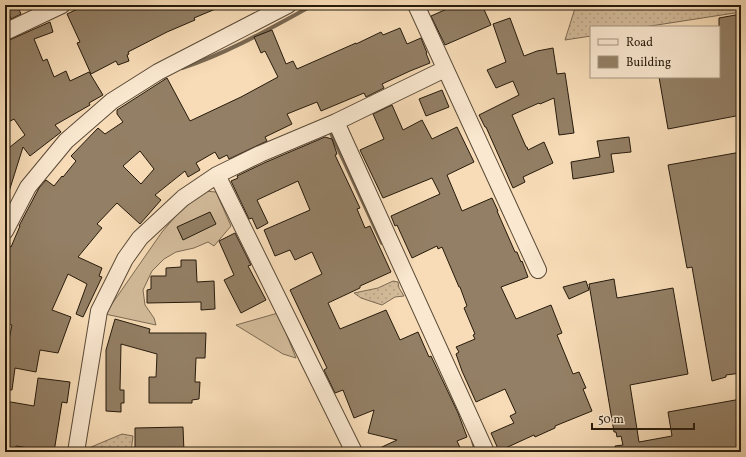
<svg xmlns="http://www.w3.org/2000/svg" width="746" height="457" font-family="Vollkorn,serif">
	<defs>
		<pattern id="garden-dots" width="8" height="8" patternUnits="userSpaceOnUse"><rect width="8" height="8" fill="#d3bb9a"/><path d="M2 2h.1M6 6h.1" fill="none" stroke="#b5a084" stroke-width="1.8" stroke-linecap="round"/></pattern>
	</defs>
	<rect width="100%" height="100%" fill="#f7dcb7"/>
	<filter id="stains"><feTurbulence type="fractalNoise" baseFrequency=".005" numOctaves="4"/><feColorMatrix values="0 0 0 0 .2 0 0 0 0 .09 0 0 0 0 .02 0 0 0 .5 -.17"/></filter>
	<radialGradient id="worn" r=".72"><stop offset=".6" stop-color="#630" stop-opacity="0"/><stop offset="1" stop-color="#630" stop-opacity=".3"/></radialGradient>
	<path fill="#d3bb9a" stroke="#7c6a53" d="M204 191 216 192 231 226 214 246 208 242 194 248 176 252 164 259 152 271 143 290 145 305 154 318 156 325 105 314 162 232 180 211Z
		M278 313 296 358 283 354 236 325Z"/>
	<path fill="url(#garden-dots)" stroke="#7c6a53" d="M576 5H741V12L644 27H591V36L565 40Z
		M393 281 398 282 399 288 404 296 395 297 382 305 361 298 354 293 378 288Z
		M122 434 133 436 131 452H83L84 450Z"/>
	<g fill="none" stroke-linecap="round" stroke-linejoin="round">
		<path stroke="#796750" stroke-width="4" d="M182 68C228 53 271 28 313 5
			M329 129 382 243
			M473 441 476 452"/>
	</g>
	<path fill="#937f65" stroke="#261a0c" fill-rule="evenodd" d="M5 5H17L21 14 11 19Z
		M86 5 88 9 96 5H225L194 18 195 20 167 32 128 52 129 54 127 55 129 61 118 65 116 61 91 74 77 43 80 42 67 14Z
		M456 5H482L491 25 445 45 431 16Z
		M741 14V115L668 129 659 77H719V18Z
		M510 18 524 56 537 51 553 48 557 74 565 73 574 133 559 135 554 98 540 104 539 103 512 115 526 147H527L528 150 544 142 553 163 523 177 525 182 513 188 486 127H485L479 115 519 95 513 81 496 88 487 70 506 62 493 24Z
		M50 22 53 32 34 39 43 61 47 59 54 77 66 71 70 81 89 72 103 95 89 103 90 105 55 125 61 132 30 156 23 147 7 198 5 197V151L25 135 14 119 5 124V42Z
		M400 28 407 44 421 38 427 53H426L430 63 410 71 382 84 384 88 366 97 364 93 321 111 317 102 287 114 292 124 265 137 267 141 229 159 227 155 219 159 215 152 196 163 200 170 188 177 185 171 155 195 161 200 140 224 117 203 97 224 102 228 78 257 102 268 99 276 102 277 83 317 76 314 87 284 68 274 52 310 71 317 58 353 40 350 36 372 15 368 12 390H5V349H7L12 325 5 323V251L8 245 11 247 20 226H19L39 188 46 180 54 186 62 176 63 177 76 161 71 156 98 128 105 134 123 122 117 114V110L167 78 190 121 241 97 278 77 265 51 261 53 254 37 272 30 286 64 293 61 297 69 356 43V44L381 32 383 35ZM140 151 154 169 141 184 123 166Z
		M442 90 449 107 426 116 419 99Z
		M392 105 403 130 422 120 432 139 457 127 474 162 447 175 462 211 492 198 498 211H497L515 252H517L521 262 522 261 528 277 501 287 516 319 551 305 562 333 557 335 573 374 579 372 586 388 583 389 592 411 555 426V428L535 437 534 435 499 451 491 433 514 423 510 416 516 413 505 389 476 402 462 371 456 354 459 352 456 347 475 339 473 335 475 334 464 308 467 306 460 287H459L442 247 438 249 437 246 412 258 397 225 395 226 391 216 440 194 432 178 383 198 360 150 384 139 373 114Z
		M325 137 332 139 337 154 335 155 360 208 357 209 365 228 370 226 391 272 360 286V288L328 303 340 329 386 310 400 340 418 332 429 357 431 356 458 413 467 437 457 441 462 452H371L397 440 368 433 374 410 354 418 343 390 335 393 324 370 327 368 290 290 322 274 312 252 295 260 290 250 275 256 264 230 310 210 298 181 257 200 268 223 257 229 252 218 249 219 231 181 238 178 237 176 264 163Z
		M629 137 631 152 611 154 614 172 573 179 571 162 600 157 597 141Z
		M741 152V373L726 375V377L712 381 692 267 687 268 668 165Z
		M210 212 216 224 183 240 177 227Z
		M235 233 251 265 248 266 266 300 241 313 224 280 234 275 219 241Z
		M181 260H196L197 282 214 281 215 309 201 310V302L147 303V290L151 289V276H166V268L181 267Z
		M614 279 617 298 673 288 688 374 630 385 639 442 672 436 668 412 741 399V452H616L615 446 623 445 621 436 617 437 616 432H614L589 284Z
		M586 281 589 290 569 299 563 287Z
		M115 319 150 329 149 333H206L205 358H196L195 382H200L199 399 192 400V403H149V377H156L157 354 121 344 120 390H124V403H121V412L106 411V350Z
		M38 378 70 382 67 403 62 402 54 452 16 446 15 452H5V401L34 406Z
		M183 427 184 452H135V428Z"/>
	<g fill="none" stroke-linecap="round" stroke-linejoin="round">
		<defs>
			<path id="minor" d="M416 5 538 270
				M5 32 62 5
				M336 122 486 452
				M217 175 354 452
				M5 231 28 187 66 141 112 101 158 72 288 5
				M76 452 99 311 125 259 140 238 183 198 217 175 260 154 336 122 445 69"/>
		</defs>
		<use href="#minor" stroke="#5a4a37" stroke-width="18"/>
		<use href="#minor" stroke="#fae8d0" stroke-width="16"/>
	</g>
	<rect width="746" height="457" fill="none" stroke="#f7dcb7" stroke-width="20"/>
	<rect x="6" y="6" width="734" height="445" fill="none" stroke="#261a0c" stroke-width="2"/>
	<rect x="10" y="10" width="726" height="437" fill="none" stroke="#261a0c"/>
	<rect x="590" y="26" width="130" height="52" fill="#fae8d0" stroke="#a59682"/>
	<rect x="598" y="39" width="20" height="6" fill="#fae8d0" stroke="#a59682"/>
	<text x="626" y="46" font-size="12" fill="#261a0c">Road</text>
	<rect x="598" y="56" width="20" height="12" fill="#937f65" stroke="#a59682"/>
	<text x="626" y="66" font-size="12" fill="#261a0c">Building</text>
	<path d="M592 423v6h102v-6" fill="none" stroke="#261a0c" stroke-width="2"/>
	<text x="598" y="423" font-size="12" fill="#261a0c" stroke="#fae8d0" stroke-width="3" paint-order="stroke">50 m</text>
	<rect width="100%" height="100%" filter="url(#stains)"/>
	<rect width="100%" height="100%" fill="url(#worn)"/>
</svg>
